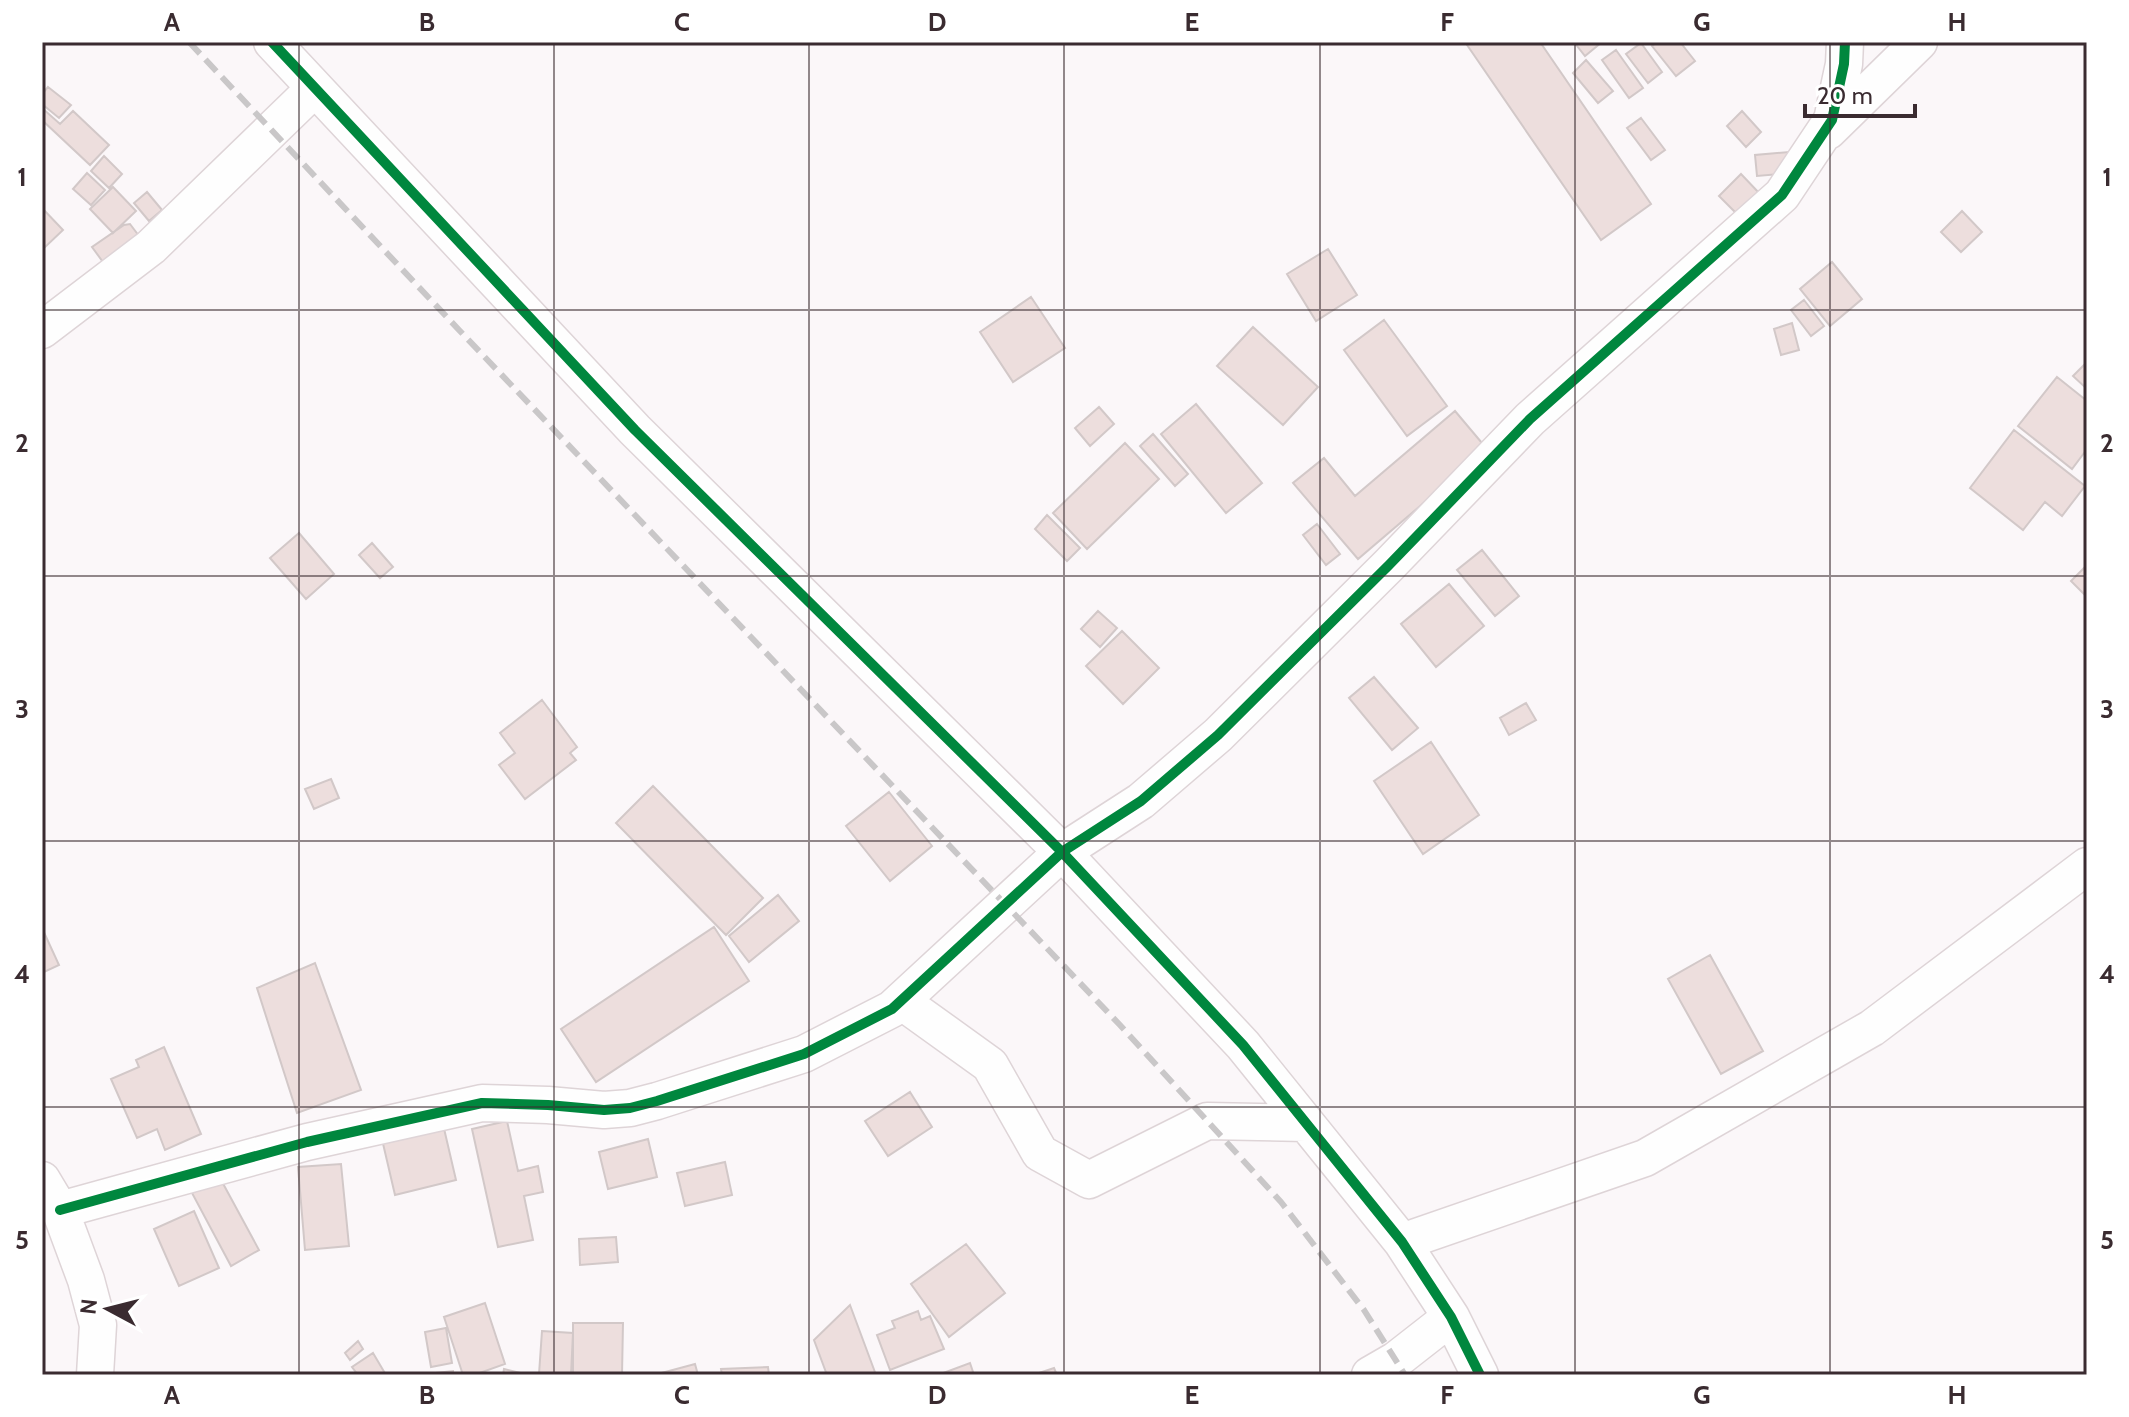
<svg xmlns="http://www.w3.org/2000/svg" width="2129" height="1417" font-family="Cabin,sans-serif">
	<rect width="100%" height="100%" fill="#fbf7f9"/>
	<path fill="#eddedd" stroke="#d2c8c8" stroke-width="2" d="M1465 42H1540L1651 204 1601 240Z
		M1574 42H1602L1585 56Z
		M1657 42H1680L1695 61 1676 76 1652 46Z
		M1641 43 1662 72 1648 83 1626 54Z
		M1616 50 1643 88 1629 98 1602 60Z
		M1586 60 1613 91 1598 103 1573 73Z
		M48 87 71 105 59 118 42 104V94Z
		M42 108 60 124 73 111 109 145 90 165 42 120Z
		M1742 111 1761 132 1746 147 1727 126Z
		M1641 118 1665 150 1651 160 1627 128Z
		M1789 152 1791 173 1757 176 1755 155Z
		M104 156 122 174 109 188 91 171Z
		M87 173 105 190 91 205 73 189Z
		M1741 174 1761 195 1739 216 1719 196Z
		M113 187 136 211 113 233 90 209Z
		M147 192 162 210 149 221 134 203Z
		M42 208 63 230 42 250Z
		M1962 211 1982 232 1961 252 1941 232Z
		M130 224 145 244 108 269 92 247 124 225Z
		M1328 249 1357 295 1316 321 1287 274Z
		M1832 262 1862 299 1830 326 1800 289Z
		M1031 297 1065 348 1013 382 980 332Z
		M1804 300 1824 326 1811 336 1791 310Z
		M1384 320 1447 406 1407 436 1344 350Z
		M1792 323 1799 350 1781 355 1774 329Z
		M1253 327 1318 387 1283 425 1217 366Z
		M2087 362V389L2073 376Z
		M2057 377 2087 401V449L2072 469 2018 426Z
		M1196 404 1262 483 1226 513 1161 434Z
		M1099 407 1114 424 1090 446 1075 428Z
		M1455 411 1487 449 1358 559 1293 483 1324 458 1355 496Z
		M2014 430 2085 486 2062 516 2045 502 2023 530 1970 488Z
		M1153 434 1188 474 1175 486 1140 446Z
		M1125 443 1159 479 1087 549 1053 513Z
		M1047 515 1080 548 1067 561 1035 529Z
		M1317 524 1340 554 1326 565 1303 535Z
		M299 533 334 574 306 599 270 558Z
		M372 543 393 567 380 578 359 555Z
		M1482 550 1519 596 1495 616 1457 570Z
		M2087 565V597L2071 581Z
		M1449 584 1484 626 1436 667 1401 624Z
		M1098 611 1117 628 1100 647 1081 629Z
		M1122 631 1159 668 1123 704 1086 666Z
		M1374 677 1418 728 1392 750 1349 698Z
		M542 700 577 747 570 753 576 760 525 799 499 765 515 753 500 733Z
		M1526 703 1536 720 1509 735 1500 718Z
		M1431 742 1479 815 1423 854 1374 781Z
		M331 779 339 798 314 809 305 789Z
		M653 786 763 898 726 935 616 823Z
		M889 792 932 846 890 881 846 826Z
		M778 895 799 921 749 962 729 936Z
		M714 927 749 981 596 1082 561 1029Z
		M42 928 59 965 42 973Z
		M1710 955 1763 1051 1721 1074 1668 979Z
		M315 963 361 1090 297 1113 257 988Z
		M164 1047 201 1134 165 1150 157 1129 137 1138 111 1079 139 1067 136 1060Z
		M910 1092 932 1127 888 1156 865 1121Z
		M442 1120 456 1180 395 1195 381 1135Z
		M507 1121 518 1171 538 1166 543 1192 524 1196 533 1240 498 1247 472 1129Z
		M648 1139 657 1177 608 1189 599 1152Z
		M725 1162 732 1195 685 1206 677 1173Z
		M341 1164 349 1246 305 1250 298 1167Z
		M220 1178 259 1250 231 1266 192 1193Z
		M194 1211 219 1268 179 1286 154 1229Z
		M616 1237 618 1262 580 1265 579 1239Z
		M966 1244 1005 1293 949 1337 911 1284Z
		M485 1303 505 1364 474 1375H463L444 1317Z
		M850 1305 876 1375H827L814 1340Z
		M918 1311 921 1320 930 1316 944 1349 890 1370 877 1335 895 1328 892 1321Z
		M573 1323H623L622 1375H573Z
		M446 1328 452 1363 431 1367 425 1332Z
		M542 1331 573 1333 571 1375 539 1374Z
		M358 1341 363 1349 350 1360 345 1353Z
		M373 1353 386 1375H358L352 1367Z
		M970 1363 974 1375H938Z
		M695 1364 698 1375H654Z
		M768 1367 769 1375H722L721 1369Z
		M1054 1368 1057 1375H1033Z
		M504 1369 529 1375H503Z
		M453 1371V1375H427V1374Z"/>
	<g fill="none" stroke-linecap="round" stroke-linejoin="round">
		<defs>
			<path id="minor" d="M272 42 635 430 1062 852 1243 1045 1402 1242 1451 1317 1480 1375
				M1828 131 1919 42
				M42 330 151 247 315 88
				M901 1001 990 1065 1040 1153 1089 1180 1207 1121 1306 1123
				M42 1180 60 1210 86 1280 98 1325 95 1375
				M60 1210 307 1142 482 1103 548 1105 604 1110 630 1108 657 1101 804 1054 892 1009 1062 852 1141 801 1218 735 1389 565 1530 419 1782 195 1832 120 1844 64 1845 42
				M1402 1242 1645 1158 1872 1028 2087 866
				M1370 1375 1396 1360 1451 1317"/>
		</defs>
		<use href="#minor" stroke="#ded4d7" stroke-width="39"/>
		<use href="#minor" stroke="#fefefe" stroke-width="36"/>
		<path stroke="#c9c7c8" stroke-width="6" stroke-dasharray="16 8" stroke-linecap="butt" d="M189 42 459 330 1119 1024 1281 1202 1364 1310 1405 1375"/>
		<defs>
			<path id="cycleway" d="M272 42 635 430 1062 852 1243 1045 1402 1242 1451 1317 1480 1375
				M60 1210 307 1142 482 1103 548 1105 604 1110 630 1108 657 1101 804 1054 892 1009 1062 852 1141 801 1218 735 1389 565 1530 419 1782 195 1832 120 1844 64 1845 42"/>
		</defs>
		<use href="#cycleway" stroke="#fff" stroke-width="15"/>
		<use href="#cycleway" stroke="#00873e" stroke-width="10"/>
	</g>
	<path fill="none" stroke="#3a2b30" stroke-width="2" stroke-opacity="0.55" d="M299 42V1375M554 42V1375M809 42V1375M1064 42V1375M1320 42V1375M1575 42V1375M1830 42V1375M42 310H2087M42 576H2087M42 841H2087M42 1107H2087"/>
	<rect width="2129" height="1417" fill="none" stroke="#ffffff" stroke-width="88"/>
	<g transform="translate(108 1309) rotate(277)" stroke="#ffffff" stroke-width="6" paint-order="stroke">
	<path d="M0-6L14 30L0 20L-14 30Z" fill="#3a2b30"/>
	<text y="-12" font-size="22" font-weight="bold" text-anchor="middle" fill="#3a2b30">N</text>
	</g>
	<path d="M1805 104v12h110v-12" fill="none" stroke="#3a2b30" stroke-width="4"/>
	<text x="1817" y="104" font-size="24" fill="#3a2b30" stroke="#ffffff" stroke-width="6" paint-order="stroke">20 m</text>
	<rect x="44" y="44" width="2041" height="1329" fill="none" stroke="#3a2b30" stroke-width="3"/>
	<g font-size="26" text-anchor="middle" font-weight="bold" fill="#3a2b30">
		<text x="172" y="31">A</text>
		<text x="427" y="31">B</text>
		<text x="682" y="31">C</text>
		<text x="937" y="31">D</text>
		<text x="1192" y="31">E</text>
		<text x="1447" y="31">F</text>
		<text x="1702" y="31">G</text>
		<text x="1957" y="31">H</text>
		<text x="22" y="186">1</text>
		<text x="2107" y="186">1</text>
		<text x="22" y="452">2</text>
		<text x="2107" y="452">2</text>
		<text x="22" y="718">3</text>
		<text x="2107" y="718">3</text>
		<text x="22" y="983">4</text>
		<text x="2107" y="983">4</text>
		<text x="22" y="1249">5</text>
		<text x="2107" y="1249">5</text>
		<text x="172" y="1404">A</text>
		<text x="427" y="1404">B</text>
		<text x="682" y="1404">C</text>
		<text x="937" y="1404">D</text>
		<text x="1192" y="1404">E</text>
		<text x="1447" y="1404">F</text>
		<text x="1702" y="1404">G</text>
		<text x="1957" y="1404">H</text>
	</g>
</svg>
